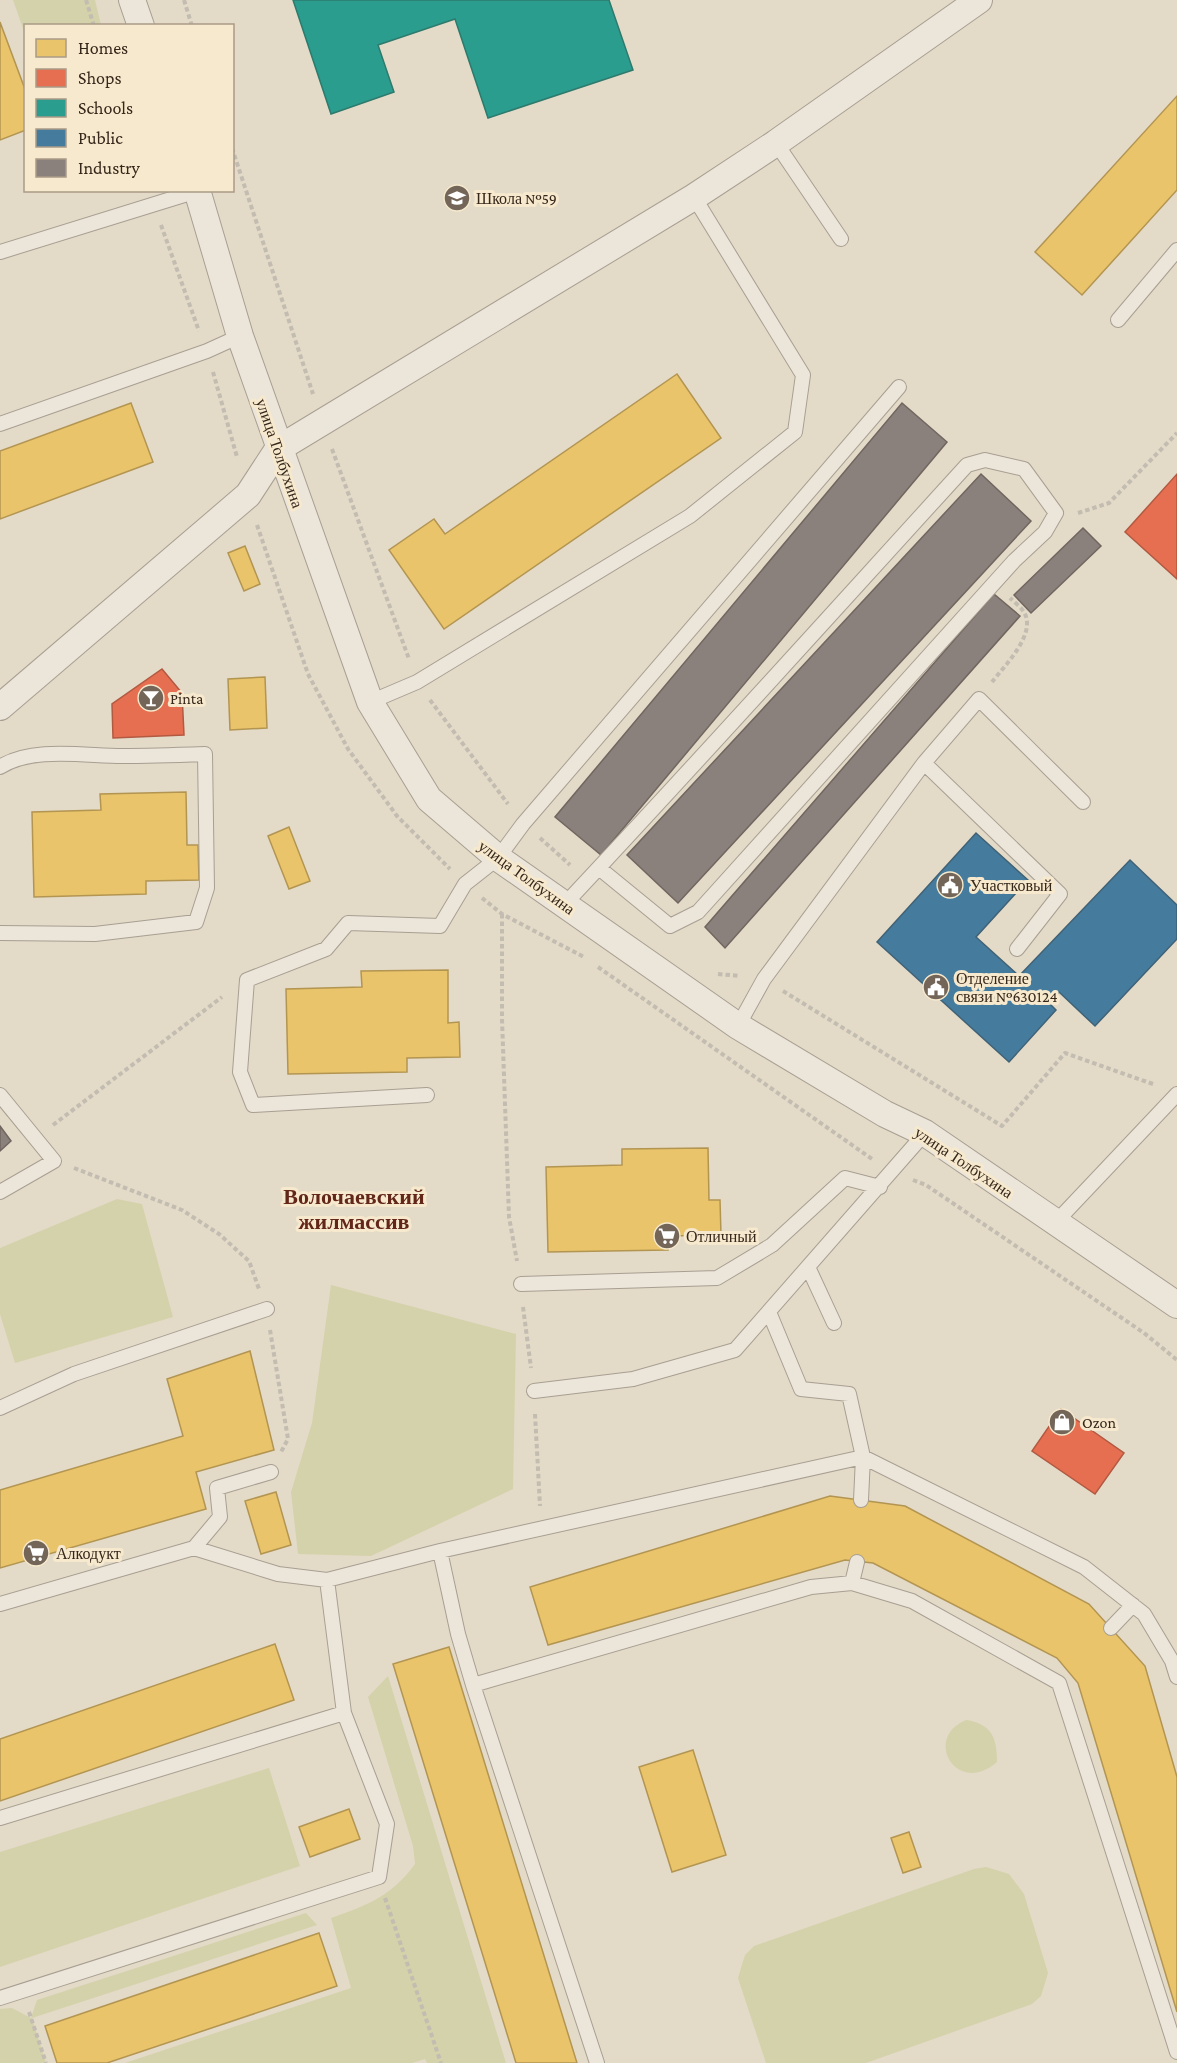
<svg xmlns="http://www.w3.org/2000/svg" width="1177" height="2063" font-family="'Crimson Pro',serif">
	<rect width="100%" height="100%" fill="#e4dac8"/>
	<path fill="#d4d2aa" d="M13 0H95L101 25 26 26 25 34Z
		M117 1199 142 1204 173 1317 15 1363 0 1314V1248Z
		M331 1285 516 1334 513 1489 371 1556 298 1554 291 1492 312 1423Z
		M388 1676 506 2063H427L425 2059 412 2063H125L351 1988 331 1918C366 1906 392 1896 415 1864L413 1846 368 1697Z
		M966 1720C992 1724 997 1738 997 1762 957 1797 922 1738 966 1720Z
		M269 1768 300 1866 0 1967V1852Z
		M986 1867 1009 1874 1024 1894 1048 1973 1041 1996 1032 2004 866 2063H766L738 1978 745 1955 754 1946 974 1869Z
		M306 1913 317 1925 32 2018 46 2063H0V2009L12 2008 31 2018 37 2000Z"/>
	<path fill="#e9c46a" stroke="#b39552" stroke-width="1.5" d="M0 22 26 92V130L0 140Z
		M1177 96V190L1082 295 1035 252Z
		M677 374 721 438 444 629 389 550 434 519 445 534Z
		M131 403 153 462 0 519V451Z
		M245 546 260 584 244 591 228 553Z
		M265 677 267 728 230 730 228 679Z
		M186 792 187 845H198L199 880 146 881V894L34 897 32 812 101 810 100 794Z
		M289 827 310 881 289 889 268 836Z
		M448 970V1023L459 1022 460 1057 407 1058V1072L288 1074 286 989 362 987 361 971Z
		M708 1148 709 1200H720L721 1235 667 1236 668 1250 548 1252 546 1167 622 1165V1149Z
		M250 1351 274 1450 196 1472 206 1509 0 1568V1490L183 1436 167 1379Z
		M276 1492 291 1545 261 1554 245 1501Z
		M830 1496 905 1506 1089 1604 1145 1666 1177 1777V2012L1078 1683 1057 1658 873 1563 845 1560 548 1645 530 1587Z
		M275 1644 294 1700 0 1801V1739Z
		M449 1647 577 2063H516L393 1664Z
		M693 1750 726 1855 672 1872 639 1767Z
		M349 1809 360 1839 310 1857 299 1827Z
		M909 1832 921 1867 903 1873 891 1838Z
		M319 1933 337 1986 107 2063H57L45 2026Z"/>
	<path fill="#e76f51" stroke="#b25941" stroke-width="1.5" d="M1177 474V579L1125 532Z
		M162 669 182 693 184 735 113 738 112 704Z
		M1061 1409 1124 1453 1095 1494 1032 1451Z"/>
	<path fill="#2a9d8f" stroke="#2e7a6c" stroke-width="1.5" d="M293 0H609L633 70 488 118 455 19 378 45 394 92 331 114Z"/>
	<path fill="#457b9d" stroke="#406276" stroke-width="1.5" d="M976 833 1028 880 976 937 1019 976 1130 860 1177 905V939L1095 1026 1059 992 1049 1003 1056 1010 1009 1062 877 942Z"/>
	<path fill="#8a817c" stroke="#71665f" stroke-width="1.5" d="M902 403 947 442 601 855 555 817Z
		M981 474 1031 521 678 903 627 855Z
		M1083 528 1101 546 1031 613 1014 595Z
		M994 594 1020 616 725 948 705 927Z
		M0 1126 11 1141 0 1151Z"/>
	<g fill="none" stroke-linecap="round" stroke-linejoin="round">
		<defs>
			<path id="lane" d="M776 143 841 239
				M0 252 197 191
				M1118 320 1177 250
				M0 424 207 351 240 336
				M370 702 417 682 690 516 795 432 803 375 694 197
				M924 763 979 699 1083 802
				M0 767C32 746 86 756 122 756 150 756 178 755 205 754L207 888 196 922 95 934 0 933
				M564 905C700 760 833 612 967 465L985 460 1024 469 1056 513 1045 532 1014 561 698 912 670 926 599 868
				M738 1026 764 979 924 763 1060 894 1017 949
				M0 1095 54 1161 0 1192
				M427 1095 253 1105 240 1072 247 980 326 949 348 923 440 926 465 884 498 858 523 824 899 387
				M1055 1223 1177 1094
				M808 1267 834 1323
				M521 1284 717 1278 772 1245 845 1178 880 1187
				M769 1312 801 1389 849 1394 863 1457 861 1500
				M534 1391 633 1379 735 1350 925 1133
				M0 1408 74 1374 267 1309
				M194 1548 220 1517 217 1488 271 1472
				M440 1551 458 1634 473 1685 597 2063
				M852 1583 857 1562
				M0 1604 194 1548 278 1574 327 1580 440 1551 863 1457 1084 1567 1144 1614 1172 1661 1177 1677
				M1111 1628 1133 1605
				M473 1685 811 1587 852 1583 912 1601 1059 1683 1177 2052
				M0 1818 344 1713
				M0 1998 379 1877 387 1824 344 1713 327 1580"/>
			<path id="street" d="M132 0 141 26
				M197 190 240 336 370 702 429 799 498 858 738 1026 885 1114 925 1133 1177 1305
				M0 707 248 495 278 449 694 197 776 143 979 0"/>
		</defs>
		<use href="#lane" stroke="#a89f92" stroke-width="16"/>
		<use href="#street" stroke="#a89f92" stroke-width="28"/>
		<path stroke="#c3bcb1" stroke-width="4" stroke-dasharray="4.5 3" stroke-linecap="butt" d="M86 0 94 26
			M184 0 192 26
			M232 148 313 394
			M161 225 199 331
			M213 372 237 457
			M332 449 409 659
			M1078 513 1109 503 1177 433
			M257 525 308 674 348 749 397 816 450 869
			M992 682C1005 665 1037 634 1024 612 1021 607 1014 602 1010 598
			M430 700 508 804
			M540 838 570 865
			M482 898 502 914 584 957
			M502 914V1019L509 1217 517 1261
			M598 967 872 1159
			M718 974 740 976
			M783 991 1002 1126 1065 1053 1153 1084
			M53 1125 222 997
			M74 1168 182 1210 219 1234 249 1261 259 1289
			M913 1180 926 1185 1144 1333 1177 1360
			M523 1307 531 1368
			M270 1330 288 1439 281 1452
			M535 1414 540 1506
			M385 1898 441 2063
			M29 2012 46 2063"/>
		<use href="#lane" stroke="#ebe5da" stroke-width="14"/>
		<use href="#street" stroke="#ebe5da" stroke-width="26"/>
	</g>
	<defs>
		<symbol id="school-disc" viewBox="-11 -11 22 22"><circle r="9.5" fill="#736658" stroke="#f6e9cd"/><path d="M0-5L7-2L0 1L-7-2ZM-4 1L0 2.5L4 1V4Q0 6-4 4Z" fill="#fff"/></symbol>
		<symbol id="bar-disc" viewBox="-11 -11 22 22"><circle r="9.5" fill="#736658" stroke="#f6e9cd"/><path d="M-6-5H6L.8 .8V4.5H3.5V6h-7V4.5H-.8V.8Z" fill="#fff"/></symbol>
		<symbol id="civic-disc" viewBox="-11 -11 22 22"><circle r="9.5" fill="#736658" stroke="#f6e9cd"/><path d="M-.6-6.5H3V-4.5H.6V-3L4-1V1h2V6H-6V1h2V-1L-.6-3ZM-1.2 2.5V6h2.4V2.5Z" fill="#fff"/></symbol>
		<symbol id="supermarket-disc" viewBox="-11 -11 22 22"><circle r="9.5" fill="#736658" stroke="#f6e9cd"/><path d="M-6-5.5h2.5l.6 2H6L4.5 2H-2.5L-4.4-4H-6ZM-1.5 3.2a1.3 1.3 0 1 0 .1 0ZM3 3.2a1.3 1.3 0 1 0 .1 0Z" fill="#fff"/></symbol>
		<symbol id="shop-disc" viewBox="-11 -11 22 22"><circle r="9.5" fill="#736658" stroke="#f6e9cd"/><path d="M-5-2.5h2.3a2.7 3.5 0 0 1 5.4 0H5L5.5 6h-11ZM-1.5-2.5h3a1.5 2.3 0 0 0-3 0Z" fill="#fff"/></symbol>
	</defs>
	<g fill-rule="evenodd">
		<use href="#school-disc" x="442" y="183" width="30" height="30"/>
		<use href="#bar-disc" x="136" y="683" width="30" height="30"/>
		<use href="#civic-disc" x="935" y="870" width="30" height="30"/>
		<use href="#civic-disc" x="921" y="972" width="30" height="30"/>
		<use href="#supermarket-disc" x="652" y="1221" width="30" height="30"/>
		<use href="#shop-disc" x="1047" y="1407" width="30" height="30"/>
		<use href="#supermarket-disc" x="21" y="1538" width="30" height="30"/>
	</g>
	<g text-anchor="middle" stroke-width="6" stroke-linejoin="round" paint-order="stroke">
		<g font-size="16" fill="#36271b" stroke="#f6e9cd" text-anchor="start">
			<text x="476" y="204">Школа №59</text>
			<text x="170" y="704">Pinta</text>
			<text x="970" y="891">Участковый</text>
			<text x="956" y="984">Отделение<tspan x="956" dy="18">связи №630124</tspan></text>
			<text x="686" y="1242">Отличный</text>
			<text x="1082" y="1428">Ozon</text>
			<text x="56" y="1559">Алкодукт</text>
		</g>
		<g font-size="16" fill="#36271b" stroke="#f6e9cd">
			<text transform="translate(280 453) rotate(71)" y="6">улица Толбухина</text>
			<text transform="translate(527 877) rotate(36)" y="6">улица Толбухина</text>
			<text transform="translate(964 1162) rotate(34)" y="6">улица Толбухина</text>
		</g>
		<g font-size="22" font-weight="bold" fill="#63271a" stroke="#f6e9cd">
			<text x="354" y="1204">Волочаевский<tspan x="354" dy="25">жилмассив</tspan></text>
		</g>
	</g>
	<rect x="24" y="24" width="210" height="168" fill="#f6e9cd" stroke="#a99b86" stroke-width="1.5"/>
	<rect x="36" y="39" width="30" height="18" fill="#e9c46a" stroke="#a99b86" stroke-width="1.5"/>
	<text x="78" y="54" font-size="18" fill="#36271b">Homes</text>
	<rect x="36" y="69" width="30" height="18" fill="#e76f51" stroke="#a99b86" stroke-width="1.5"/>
	<text x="78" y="84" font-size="18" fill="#36271b">Shops</text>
	<rect x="36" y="99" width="30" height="18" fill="#2a9d8f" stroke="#a99b86" stroke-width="1.5"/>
	<text x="78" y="114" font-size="18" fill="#36271b">Schools</text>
	<rect x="36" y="129" width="30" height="18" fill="#457b9d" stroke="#a99b86" stroke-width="1.5"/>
	<text x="78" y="144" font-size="18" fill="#36271b">Public</text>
	<rect x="36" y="159" width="30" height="18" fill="#8a817c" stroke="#a99b86" stroke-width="1.5"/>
	<text x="78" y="174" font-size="18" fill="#36271b">Industry</text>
</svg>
